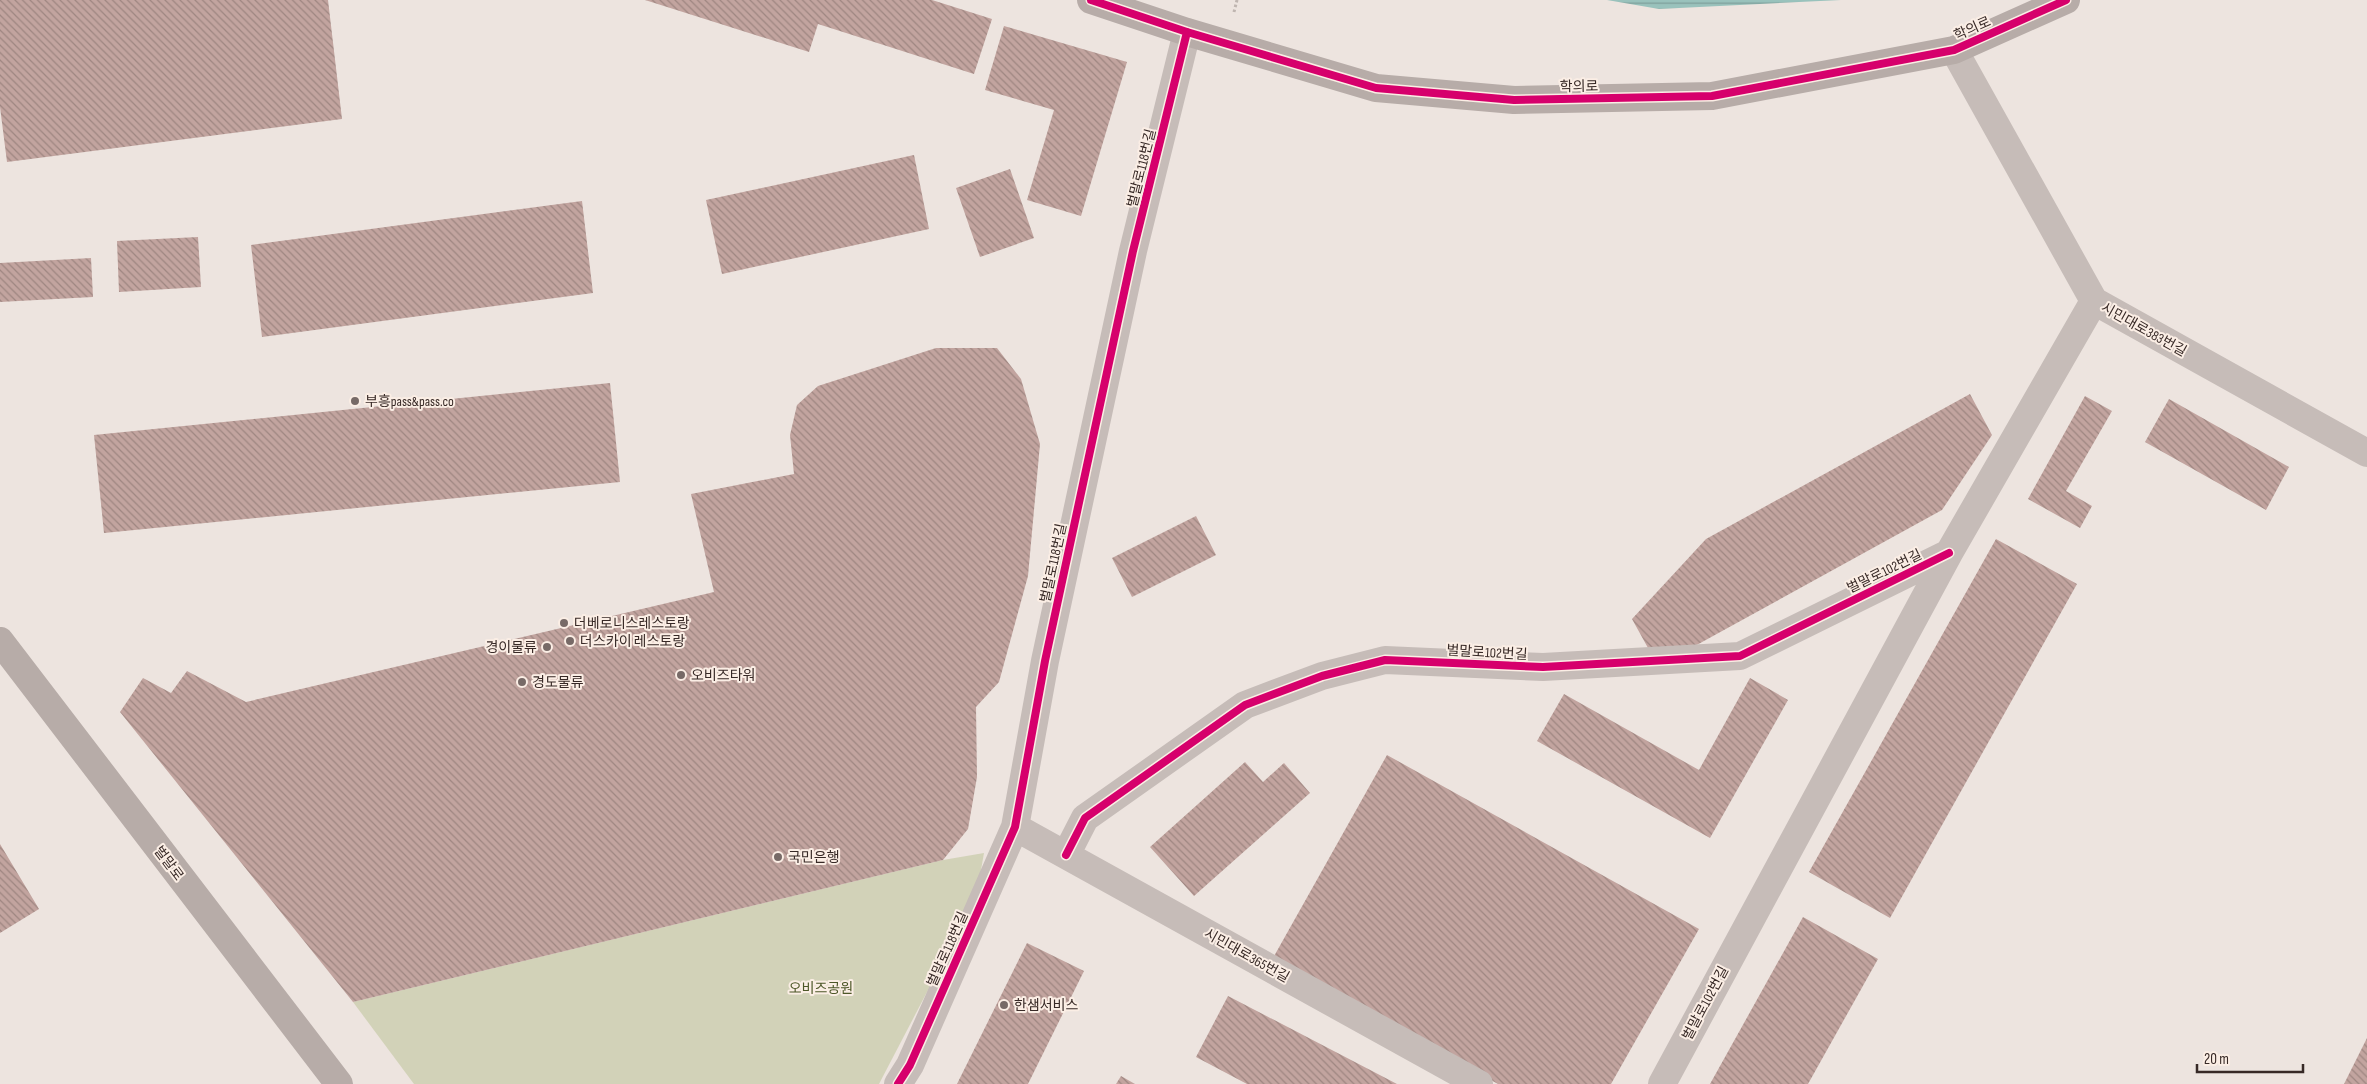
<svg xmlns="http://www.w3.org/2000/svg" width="2367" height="1084" font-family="'Sofia Sans Condensed','Noto Sans KR',sans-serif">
	<defs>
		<pattern id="water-rules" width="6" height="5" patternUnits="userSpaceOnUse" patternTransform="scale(1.25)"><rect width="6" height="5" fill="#99c2bc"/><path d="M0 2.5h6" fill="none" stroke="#7e9e99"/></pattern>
		<pattern id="building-back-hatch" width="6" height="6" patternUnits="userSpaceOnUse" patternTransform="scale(1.25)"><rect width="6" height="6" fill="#c2a49f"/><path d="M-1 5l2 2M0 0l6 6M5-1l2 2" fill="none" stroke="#9e8681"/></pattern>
	</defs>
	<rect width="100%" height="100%" fill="#ede4df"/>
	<path fill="#d2d2b8" d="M984 853 976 898 879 1084H414L353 1002 943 860Z"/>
	<path fill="url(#water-rules)" d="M1607 0H1841L1659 9Z"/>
	<path fill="url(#building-back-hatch)" d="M0 0H328L342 119 7 162 0 107Z
		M645 0H932L992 19 974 74 818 24 809 52Z
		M1004 26 1127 62 1081 216 1027 200 1054 110 985 90Z
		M914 155 929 229 722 274 706 200Z
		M1010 169 1034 238 980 257 956 188Z
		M582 201 593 293 262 337 251 245Z
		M198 237 201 287 119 292 117 241Z
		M91 258 93 297 0 302V263Z
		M936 348H997L1021 379 1040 444 1028 576 999 682 976 707 977 777 968 829 943 860 353 1002 120 712 143 678 171 693 187 671 246 702 714 592 691 494 794 474 790 435 797 405 818 386Z
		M610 383 620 482 104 533 94 435Z
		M1970 394 1992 435 1942 510 1673 658 1653 657 1632 619 1706 539Z
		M2085 396 2112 411 2066 491 2092 506 2080 528 2028 499Z
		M2169 399 2289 467 2266 510 2145 442Z
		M1196 516 1216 555 1132 597 1112 558Z
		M1996 539 2077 584 1890 918 1809 872Z
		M1750 678 1788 700 1710 838 1537 741 1564 694 1699 770Z
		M1387 755 1699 929 1611 1084H1498L1273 958Z
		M1245 762 1263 782 1284 763 1310 793 1194 896 1150 847Z
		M0 844 39 909 0 933Z
		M1803 917 1878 959 1808 1084H1710Z
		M1027 943 1084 971 1028 1084H957Z
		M1228 996 1397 1084H1247L1196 1057Z
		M2367 1038V1084H2344Z
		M1121 1076 1135 1084H1116Z"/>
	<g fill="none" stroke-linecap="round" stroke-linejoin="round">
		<path stroke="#bfb5b0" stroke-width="3" stroke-dasharray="2.5 2.5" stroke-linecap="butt" d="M1234 12 1237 0"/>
		<path stroke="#c6bcb8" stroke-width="28" d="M1954 50 2094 301 2367 453
			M1015 827 1479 1084
			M1066 855 1085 818 1245 705 1322 676 1385 660 1543 667 1740 656 1949 553
			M898 1084 910 1065 1015 827 1045 661 1133 251 1187 32
			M1662 1084 1949 553 2094 301"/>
		<path stroke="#b7aca8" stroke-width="28" d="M1091 0 1187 32 1376 88 1514 100 1712 96 1954 50 2066 0
			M0 641 339 1084"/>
		<defs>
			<path id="cycleway" d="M1091 0 1187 32 1376 88 1514 100 1712 96 1954 50 2066 0
				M1066 855 1085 818 1245 705 1322 676 1385 660 1543 667 1740 656 1949 553
				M898 1084 910 1065 1015 827 1045 661 1133 251 1187 32"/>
		</defs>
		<use href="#cycleway" stroke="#fbeee5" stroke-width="11"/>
		<use href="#cycleway" stroke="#d6006c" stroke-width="8"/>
	</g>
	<g fill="#776a67" stroke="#fbeee5" stroke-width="2">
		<circle cx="355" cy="401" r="5"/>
		<circle cx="564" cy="623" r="5"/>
		<circle cx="570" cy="641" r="5"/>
		<circle cx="547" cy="647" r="5"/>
		<circle cx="681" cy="675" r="5"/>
		<circle cx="522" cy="682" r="5"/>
		<circle cx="778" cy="857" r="5"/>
		<circle cx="1004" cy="1005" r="5"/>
	</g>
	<g text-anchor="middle" stroke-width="4" stroke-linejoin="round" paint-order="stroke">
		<g font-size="14" fill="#372926" stroke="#fbeee5">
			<text transform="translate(1972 28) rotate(-24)" y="5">학의로</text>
			<text transform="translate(1579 86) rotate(-1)" y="5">학의로</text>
			<text transform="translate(1141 168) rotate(-76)" y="5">벌말로118번길</text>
			<text transform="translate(2144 329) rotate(29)" y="5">시민대로383번길</text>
			<text transform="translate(1053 563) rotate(-78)" y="5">벌말로118번길</text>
			<text transform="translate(1884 571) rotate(-26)" y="5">벌말로102번길</text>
			<text transform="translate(1487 652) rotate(3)" y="5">벌말로102번길</text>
			<text transform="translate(169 863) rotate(53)" y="5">벌말로</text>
			<text transform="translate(947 949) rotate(-66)" y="5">벌말로118번길</text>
			<text transform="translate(1247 955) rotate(29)" y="5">시민대로365번길</text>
			<text transform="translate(1705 1003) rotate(-62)" y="5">벌말로102번길</text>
		</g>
		<g font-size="14" fill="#372926" stroke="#fbeee5" text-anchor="start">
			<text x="365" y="406">부흥pass&amp;pass.co</text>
			<text x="574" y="628">더베로니스레스토랑</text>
			<text x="580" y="646">더스카이 레스토랑</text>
			<text x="537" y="652" text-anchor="end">경이물류</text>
			<text x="691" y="680">오비즈타워</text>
			<text x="532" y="687">경도물류</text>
			<text x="788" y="862">국민은행</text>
			<text x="1014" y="1010">한샘서비스</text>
		</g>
		<g font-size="14" fill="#4d5728" stroke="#fbeee5">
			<text x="821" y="993">오비즈공원</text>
		</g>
	</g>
	<path d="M2197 1064v8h106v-8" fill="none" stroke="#372926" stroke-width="2.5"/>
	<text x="2204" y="1064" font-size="15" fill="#372926" stroke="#fbeee5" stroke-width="4" paint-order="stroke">20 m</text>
</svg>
